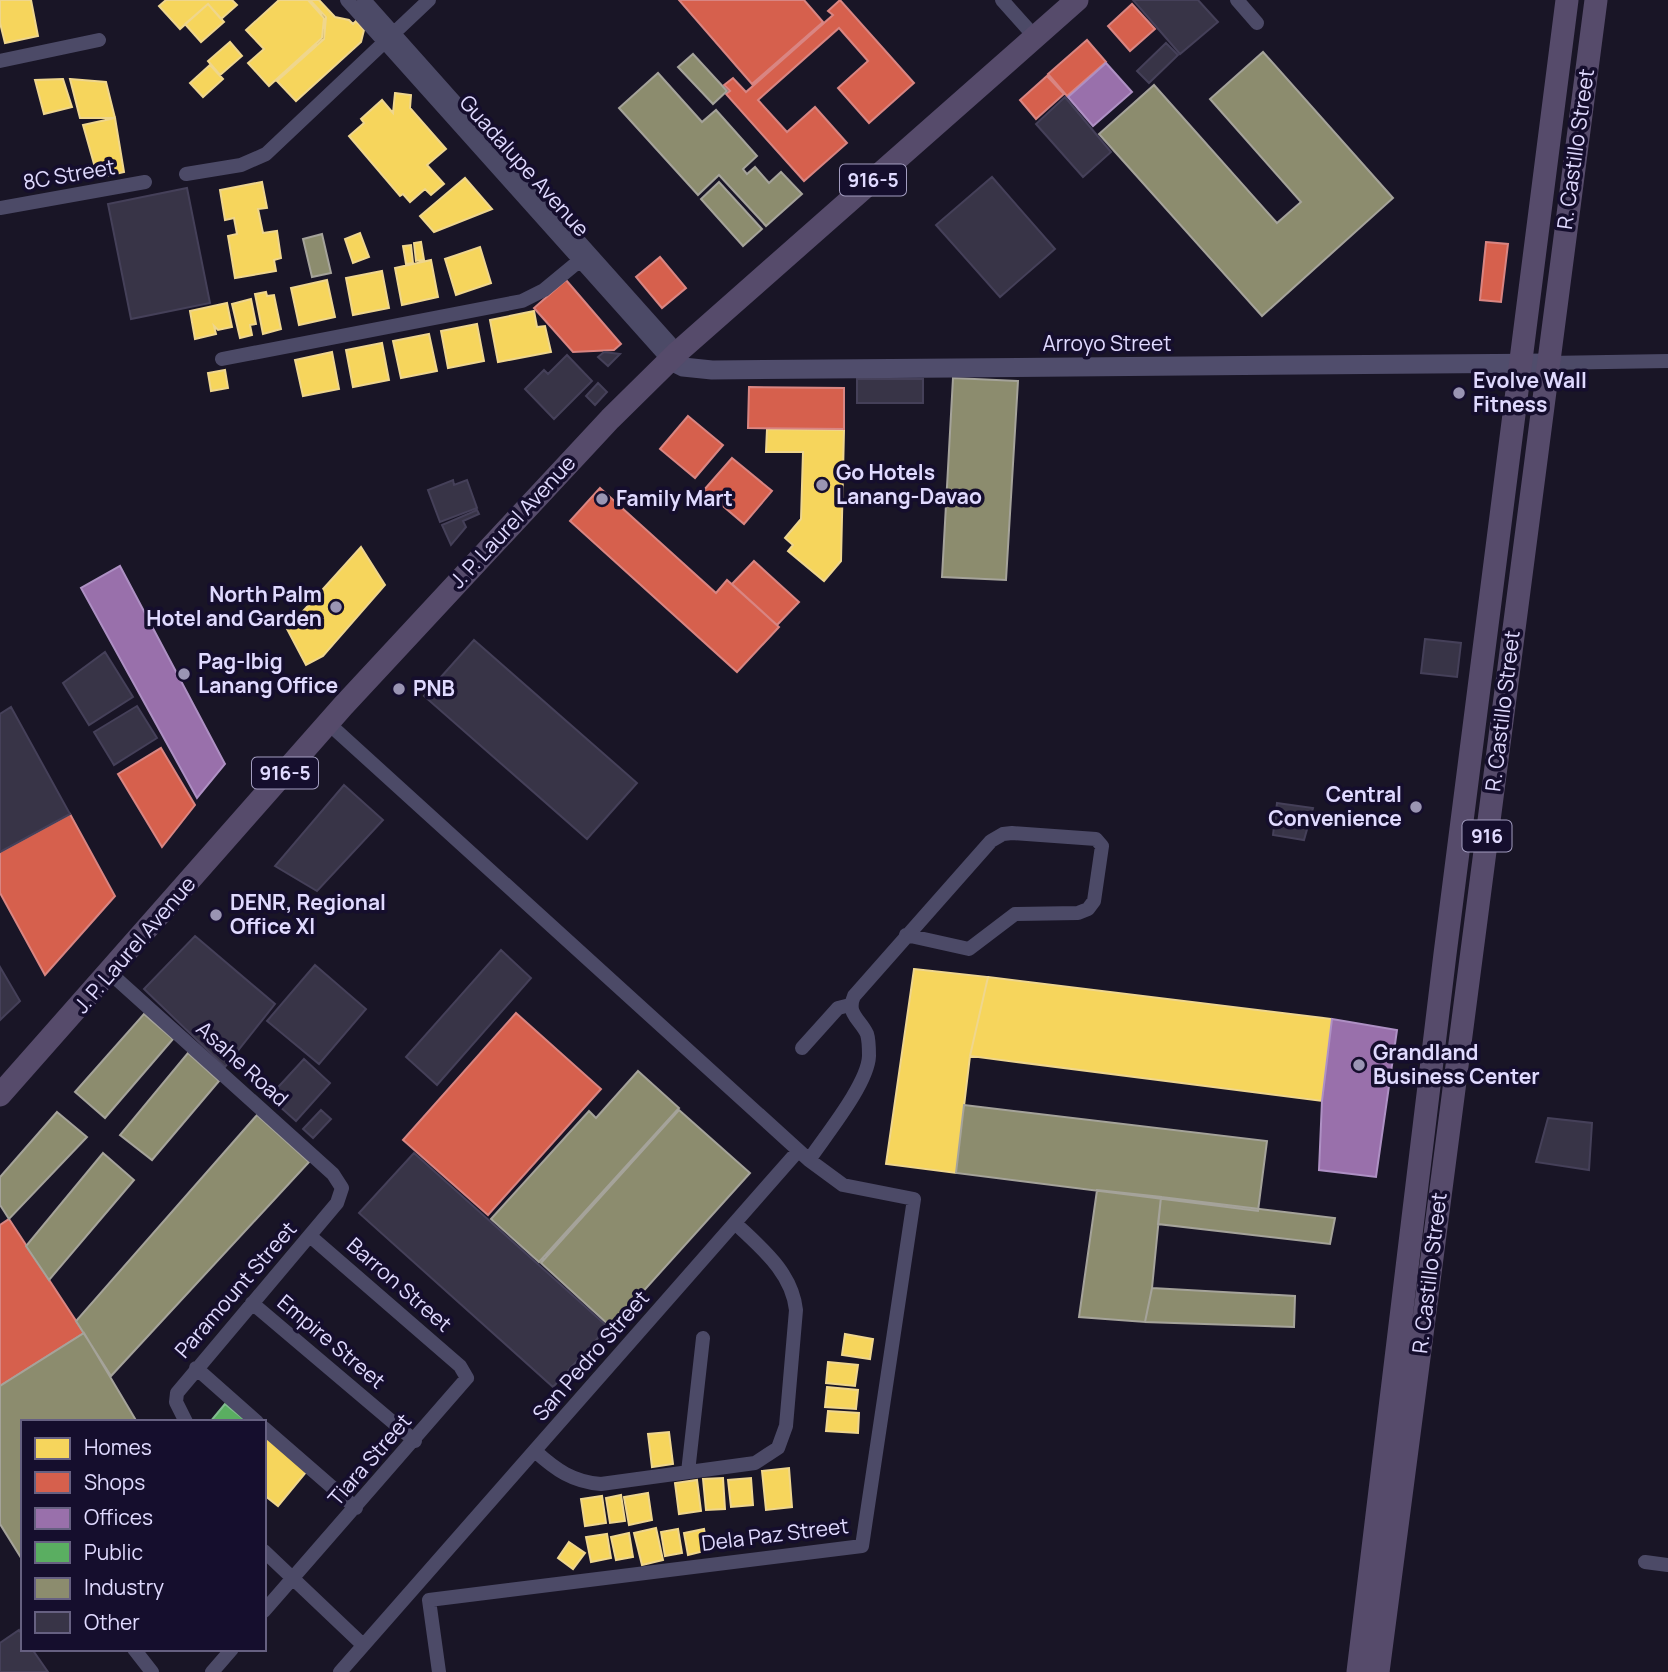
<svg xmlns="http://www.w3.org/2000/svg" width="1668" height="1672" font-family="Manrope,sans-serif">
	<rect width="100%" height="100%" fill="#191526"/>
	<path fill="#f6d55c" stroke="#efd68d" stroke-width="2" d="M0 0H31L38 36 5 43 0 23Z
		M166 0H232L237 5 221 19 208 4 180 29 159 6Z
		M279 0H308L324 18 322 38 269 86 248 63 264 49 246 30Z
		M310 0H319L335 17 349 20 353 24 356 21 364 30 361 42 296 101 277 81 324 39 326 17Z
		M208 4 224 22 201 42 185 24Z
		M230 42 242 56 220 75 208 61Z
		M210 65 223 79 203 97 190 83Z
		M63 79 72 107 44 114 35 80Z
		M70 79 106 82 115 118H80Z
		M395 93 411 95 410 108 446 149 427 165 444 184 431 195 425 189 410 202 403 194 400 196 349 136 364 123 361 119 382 100 393 113Z
		M115 118 124 172 98 178 83 125Z
		M465 178 492 209 434 232 420 216Z
		M262 182 267 208 258 209 263 233 277 231 281 258 274 260 276 271 235 278 228 236 237 234 234 218 225 220 220 190Z
		M360 233 369 257 353 263 345 239Z
		M421 242 424 260 416 261 414 243Z
		M411 245 413 263 406 264 403 246Z
		M480 247 491 283 456 295 445 259Z
		M431 260 438 297 402 305 395 268Z
		M382 271 389 308 353 315 346 278Z
		M327 280 335 317 299 325 291 288Z
		M266 292 267 296 274 295 281 329 263 334 255 294Z
		M251 299 256 324 250 325 252 335 240 338 232 304Z
		M227 303 232 327 218 330 214 326 216 334 195 339 190 311Z
		M534 311 537 327 545 326 551 352 498 362 490 320Z
		M477 324 484 361 448 368 441 331Z
		M429 334 437 371 401 378 393 341Z
		M382 343 389 380 353 387 346 350Z
		M332 352 339 389 303 396 295 360Z
		M225 370 228 388 211 391 208 373Z
		M767 429 844 430 841 561 824 581 788 551 793 545 785 538 801 519 803 452H766Z
		M361 547 385 585 323 656 306 665 287 629Z
		M914 969 988 977 970 1056 956 1173 886 1164Z
		M988 977 1332 1019 1322 1101 970 1056Z
		M845 1334 873 1339 870 1359 842 1355Z
		M828 1362 858 1365 855 1386 826 1383Z
		M827 1387 858 1390 856 1409 825 1407Z
		M828 1411 859 1413 858 1433 826 1431Z
		M669 1432 673 1464 652 1467 648 1434Z
		M264 1436 307 1471 278 1506 264 1495Z
		M789 1468 792 1507 766 1510 762 1471Z
		M723 1478 725 1509 706 1510 703 1479Z
		M751 1478 753 1505 731 1507 728 1480Z
		M697 1480 701 1511 679 1514 675 1483Z
		M648 1493 652 1520 629 1525 624 1497Z
		M621 1495 625 1521 610 1523 606 1498Z
		M602 1496 606 1523 585 1526 581 1499Z
		M656 1528 663 1560 642 1565 634 1533Z
		M678 1529 682 1553 665 1556 661 1532Z
		M704 1529 708 1550 688 1555 684 1533Z
		M629 1533 633 1557 616 1560 611 1537Z
		M607 1534 611 1558 591 1562 586 1537Z
		M569 1542 585 1553 573 1569 558 1558Z"/>
	<path fill="#d6604d" stroke="#d98582" stroke-width="2" d="M679 0H804L823 22 752 84Z
		M840 0 914 83 869 123 838 88 868 61 839 28 758 100 787 132 815 107 847 143 804 181 726 94 730 91 724 85 733 78 746 92 833 15 828 11Z
		M1132 4 1155 29 1130 51 1108 26Z
		M1087 40 1106 62 1067 96 1048 74Z
		M1047 76 1064 94 1036 119 1020 100Z
		M1486 242 1508 244 1501 302 1480 300Z
		M660 257 686 288 662 308 636 277Z
		M566 280 621 344 614 350 573 352 534 308Z
		M749 387 844 388V429L748 428Z
		M688 416 723 445 695 478 660 449Z
		M732 458 772 491 744 524 704 490Z
		M600 488 716 593 727 580 779 627 737 672 570 521Z
		M754 561 799 602 777 625 732 584Z
		M161 748 195 805 162 847 118 774Z
		M70 814 115 896 45 975 0 893V852Z
		M516 1013 601 1089 488 1215 403 1140Z
		M9 1219 84 1333 0 1386V1225Z"/>
	<path fill="#9970ab" stroke="#ae90c4" stroke-width="2" d="M1106 63 1132 92 1093 126 1068 97Z
		M120 566 225 764 197 798 81 588Z
		M1332 1019 1397 1030 1376 1177 1319 1170 1322 1101Z"/>
	<path fill="#5aae61" stroke="#82bb90" stroke-width="2" d="M225 1404 245 1420 244 1422H210Z"/>
	<path fill="#8c8c6e" stroke="#a5a39a" stroke-width="2" d="M1263 52 1393 198 1262 316 1099 134 1154 85 1277 223 1301 202 1210 99Z
		M693 54 727 91 713 104 678 67Z
		M658 73 702 122 716 110 757 156 743 169 747 174 755 167 769 183 781 172 802 194 766 226 719 175 698 195 619 108Z
		M719 182 762 229 743 246 701 199Z
		M322 234 331 273 312 277 303 239Z
		M953 378 1018 381 1006 580 942 577Z
		M144 1014 173 1039 105 1118 75 1092Z
		M188 1053 219 1081 152 1160 120 1135Z
		M638 1071 679 1108 539 1262 491 1219 589 1111 596 1118Z
		M964 1105 1267 1141 1258 1211 956 1173Z
		M679 1110 750 1173 611 1327 541 1263Z
		M57 1112 87 1137 9 1219 0 1205V1177Z
		M257 1115 309 1162 111 1376 76 1321Z
		M103 1153 134 1180 49 1280 26 1246Z
		M1097 1190 1161 1197 1152 1288 1145 1322 1079 1317Z
		M1161 1197 1335 1218 1330 1244 1158 1224Z
		M1152 1288 1295 1296 1294 1327 1145 1322Z
		M84 1333 137 1422H23V1561L0 1524V1386Z"/>
	<path fill="#383447" stroke="#454059" stroke-width="2" d="M1133 0H1198L1218 22 1180 54Z
		M1166 43 1178 55 1149 83 1137 71Z
		M1065 97 1111 152 1083 177 1036 124Z
		M992 177 1055 249 1000 297 936 225Z
		M187 188 210 303 131 319 108 204Z
		M604 352 620 354 608 366 598 357Z
		M567 355 592 381 554 419 525 389 544 370 548 374Z
		M857 379H923V403H857Z
		M598 383 607 392 595 405 586 396Z
		M453 480 454 485 467 480 477 508 440 522 428 490Z
		M477 510 479 514 463 521 466 527 451 545 442 525Z
		M1425 639 1461 643 1457 677 1421 673Z
		M474 640 637 783 587 839 424 696Z
		M105 652 133 697 89 725 63 683Z
		M137 706 157 738 114 765 94 732Z
		M11 707 70 814 0 852V714Z
		M344 785 383 820 317 891 275 866Z
		M1277 803 1313 808 1304 840 1273 835Z
		M195 936 275 1004 225 1067 144 989Z
		M501 950 531 978 437 1085 406 1057Z
		M315 965 366 1009 319 1064 267 1021Z
		M0 967 20 1001 0 1020Z
		M304 1059 330 1083 296 1121 269 1097Z
		M321 1110 331 1119 313 1138 303 1129Z
		M1548 1118 1592 1123 1589 1170 1536 1162Z
		M414 1153 608 1327 553 1387 359 1213Z
		M19 1630 23 1636V1649H32L48 1672H0V1643Z"/>
	<g fill="none" stroke-linecap="round" stroke-linejoin="round">
		<path stroke="#4c4a67" stroke-width="14" d="M347 0 669 360
			M364 0 678 352
			M1002 0 1035 37
			M1237 0 1257 23
			M0 61 99 40
			M186 174 241 165 266 154 429 0
			M0 208 145 182
			M222 359 522 301 544 290 585 256
			M1547 363 1668 361
			M328 723 809 1160 843 1185 914 1199 862 1546 429 1600
			M110 973 333 1174 342 1188 337 1203 177 1393 176 1402 186 1422
			M802 1048 838 1008 850 1005
			M809 1160C825 1136 868 1084 869 1056 869 1050 869 1040 867 1034 860 1019 846 1014 854 996L991 841 1003 834 1012 833 1096 839 1102 846 1094 901 1088 909 1078 913 1015 914 969 949 906 935
			M252 1303 415 1441
			M196 1368 257 1422
			M264 1428 356 1508
			M535 1451C556 1470 573 1482 601 1484L755 1463 778 1448 786 1426 796 1310C792 1272 761 1248 735 1223
			M688 1472 703 1338
			M264 1551 363 1645
			M1645 1562 1668 1565
			M429 1600 439 1672
			M264 1611 467 1378 460 1366 310 1236
			M134 1649 152 1672
			M212 1672 232 1649
			M340 1672 798 1151"/>
		<path stroke="#504d6c" stroke-width="19" d="M669 360 683 367 712 370 1547 363"/>
		<path stroke="#564b6b" stroke-width="23" d="M0 1095 343 706 610 419 678 352 1077 0
			M1358 1672 1445 954 1567 0
			M1378 1672 1596 0"/>
	</g>
	<g fill="#9a95b3" stroke="#150e2d" stroke-width="2.5">
		<circle cx="1459" cy="393" r="7"/>
		<circle cx="822" cy="485" r="7"/>
		<circle cx="602" cy="499" r="7"/>
		<circle cx="336" cy="607" r="7"/>
		<circle cx="184" cy="674" r="7"/>
		<circle cx="399" cy="689" r="7"/>
		<circle cx="1416" cy="807" r="7"/>
		<circle cx="216" cy="915" r="7"/>
		<circle cx="1359" cy="1065" r="7"/>
	</g>
	<g text-anchor="middle" stroke-width="7" stroke-linejoin="round" paint-order="stroke">
		<g fill="#150e2d" stroke="#a39dc0" stroke-width="2">
			<rect x="840" y="164.5" width="66" height="31" rx="5"/>
			<rect x="252" y="757.5" width="66" height="31" rx="5"/>
			<rect x="1462.5" y="820.5" width="49" height="31" rx="5"/>
		</g>
		<g font-size="19" font-weight="bold" fill="#e0daff">
			<text x="873" y="187">916-5</text>
			<text x="285" y="780">916-5</text>
			<text x="1487" y="843">916</text>
		</g>
		<g font-size="21" fill="#e0daff" stroke="#150e2d">
			<text transform="translate(1576 149) rotate(-82)" y="7">R. Castillo Street</text>
			<text transform="translate(524 166) rotate(48)" y="7">Guadalupe Avenue</text>
			<text transform="translate(69 175) rotate(-10)" y="7">8C Street</text>
			<text x="1107" y="351">Arroyo Street</text>
			<text transform="translate(513 522) rotate(-47)" y="7">J. P. Laurel Avenue</text>
			<text transform="translate(1503 711) rotate(-83)" y="7">R. Castillo Street</text>
			<text transform="translate(135 945) rotate(-49)" y="7">J. P. Laurel Avenue</text>
			<text transform="translate(242 1064) rotate(42)" y="7">Asahe Road</text>
			<text transform="translate(1430 1273) rotate(-83)" y="7">R. Castillo Street</text>
			<text transform="translate(399 1285) rotate(41)" y="7">Barron Street</text>
			<text transform="translate(236 1290) rotate(-49)" y="7">Paramount Street</text>
			<text transform="translate(331 1342) rotate(40)" y="7">Empire Street</text>
			<text transform="translate(591 1356) rotate(-49)" y="7">San Pedro Street</text>
			<text transform="translate(370 1460) rotate(-49)" y="7">Tiara Street</text>
			<text transform="translate(775 1535) rotate(-7)" y="7">Dela Paz Street</text>
		</g>
		<g font-size="21" font-weight="bold" fill="#e0daff" stroke="#150e2d" text-anchor="start">
			<text x="1473" y="388">Evolve Wall<tspan x="1473" dy="24">Fitness</tspan></text>
			<text x="836" y="480">Go Hotels<tspan x="836" dy="24">Lanang-Davao</tspan></text>
			<text x="616" y="506">Family Mart</text>
			<text x="322" y="602" text-anchor="end">North Palm<tspan x="322" dy="24">Hotel and Garden</tspan></text>
			<text x="198" y="669">Pag-Ibig<tspan x="198" dy="24">Lanang Office</tspan></text>
			<text x="413" y="696">PNB</text>
			<text x="1402" y="802" text-anchor="end">Central<tspan x="1402" dy="24">Convenience</tspan></text>
			<text x="230" y="910">DENR, Regional<tspan x="230" dy="24">Office XI</tspan></text>
			<text x="1373" y="1060">Grandland<tspan x="1373" dy="24">Business Center</tspan></text>
		</g>
	</g>
	<rect x="21" y="1420" width="245" height="231" fill="#150e2d" stroke="#666081" stroke-width="2"/>
	<rect x="35" y="1438" width="35" height="21" fill="#f6d55c" stroke="#666081" stroke-width="2"/>
	<text x="84" y="1455" font-size="21" fill="#e0daff">Homes</text>
	<rect x="35" y="1472" width="35" height="21" fill="#d6604d" stroke="#666081" stroke-width="2"/>
	<text x="84" y="1490" font-size="21" fill="#e0daff">Shops</text>
	<rect x="35" y="1508" width="35" height="21" fill="#9970ab" stroke="#666081" stroke-width="2"/>
	<text x="84" y="1525" font-size="21" fill="#e0daff">Offices</text>
	<rect x="35" y="1542" width="35" height="21" fill="#5aae61" stroke="#666081" stroke-width="2"/>
	<text x="84" y="1560" font-size="21" fill="#e0daff">Public</text>
	<rect x="35" y="1578" width="35" height="21" fill="#8c8c6e" stroke="#666081" stroke-width="2"/>
	<text x="84" y="1595" font-size="21" fill="#e0daff">Industry</text>
	<rect x="35" y="1612" width="35" height="21" fill="#383447" stroke="#666081" stroke-width="2"/>
	<text x="84" y="1630" font-size="21" fill="#e0daff">Other</text>
</svg>
